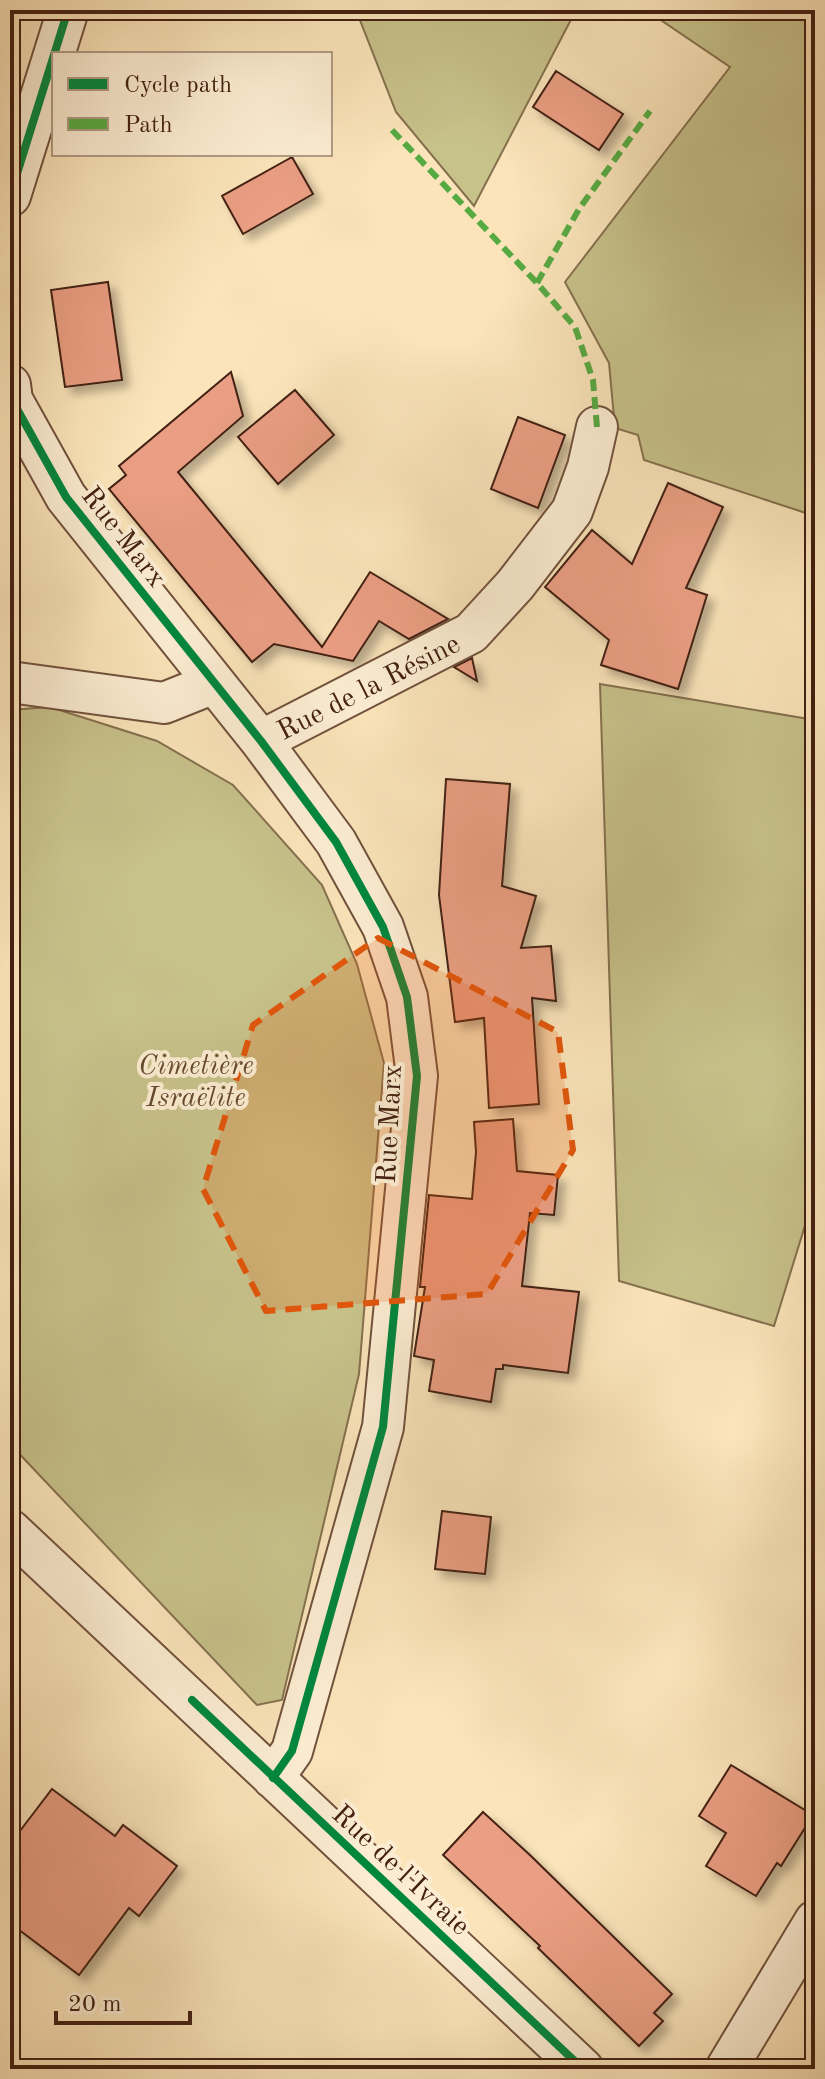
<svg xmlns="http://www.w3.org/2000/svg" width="825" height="2079" font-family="'Old Standard TT',serif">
	<defs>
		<filter id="shadow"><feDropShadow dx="7" dy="7" stdDeviation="4" flood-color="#0004"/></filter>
	</defs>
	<rect width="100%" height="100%" fill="#fbe4ba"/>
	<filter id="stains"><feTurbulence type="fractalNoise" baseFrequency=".0025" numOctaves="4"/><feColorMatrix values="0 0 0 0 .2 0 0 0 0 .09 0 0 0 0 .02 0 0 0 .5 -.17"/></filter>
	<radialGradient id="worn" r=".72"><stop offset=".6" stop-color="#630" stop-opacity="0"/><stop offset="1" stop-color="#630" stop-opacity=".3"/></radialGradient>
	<path fill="#c7c18a" stroke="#85704e" stroke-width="2" d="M356 10H576L474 206 396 112Z
		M646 10H815V516L644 460 638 435 615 428 609 363 565 282 730 67Z
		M600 684 815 720V1193L774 1326 619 1281Z
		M50 707 157 741 233 785 322 885 357 964 384 1063 359 1374 282 1700 257 1705 10 1444V710Z"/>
	<path fill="#ea9e83" stroke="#432012" stroke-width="2" filter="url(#shadow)" d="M556 71 623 114 599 150 533 107Z
		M292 157 313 194 243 234 222 196Z
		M108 282 122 380 65 387 51 290Z
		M231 372 243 416 178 472 322 647 370 572 448 619 409 639 379 621 353 661 274 644 252 662 109 489 126 475 119 466Z
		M295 390 334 435 278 484 238 437Z
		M518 417 565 435 538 508 491 489Z
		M668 483 723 507 686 588 707 595 678 689 601 665 609 640 545 587 592 530 632 564Z
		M472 658 477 681 454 667Z
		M446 779 510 784 502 886 536 896 521 948 551 946 556 1001 532 998 539 1104 489 1108 484 1018 455 1022 439 895Z
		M513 1119 517 1171 558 1175 554 1215 530 1213 522 1286 579 1292 568 1373 503 1365V1369H496L491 1402 429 1391 434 1360 414 1356 425 1287H420L429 1195 472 1199 476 1152 474 1122Z
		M442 1511 491 1517 485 1574 435 1569Z
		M731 1765 813 1815 781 1866 777 1863 756 1896 706 1866 726 1833 699 1816Z
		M52 1789 115 1836 123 1825 177 1866 139 1916 129 1908 79 1975 10 1923V1844Z
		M483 1812 531 1856 672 1994 654 2013 663 2021 639 2046 538 1948 540 1946 443 1855Z"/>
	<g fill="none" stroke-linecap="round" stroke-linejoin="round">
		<defs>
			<path id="minor" d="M10 196 68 10
				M10 385 12 400 66 497 261 741 336 842 383 927 407 997 417 1076 383 1427 292 1751 273 1778
				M10 682 164 703 214 683
				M261 741 471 633 515 585 572 511 588 467 597 427
				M10 1530 583 2069
				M726 2069 815 1921"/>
		</defs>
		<use href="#minor" stroke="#71513c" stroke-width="44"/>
		<use href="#minor" stroke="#fcedd2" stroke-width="40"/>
		<path stroke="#56aa42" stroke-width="6" stroke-dasharray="12 6" stroke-linecap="butt" d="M392 130 537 283 575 327 593 380 597 427
			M537 283 579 209 650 111"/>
		<defs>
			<path id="cycleway" d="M10 196 68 10
				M10 385 12 400 66 497 261 741 336 842 383 927 407 997 417 1076 383 1427 292 1751 273 1778
				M192 1700 583 2069"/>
		</defs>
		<use href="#cycleway" stroke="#fcedd2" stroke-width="13"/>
		<use href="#cycleway" stroke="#00873e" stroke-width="8"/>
	</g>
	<path fill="#e0560c" fill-opacity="0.2" stroke="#e0560c" stroke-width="6" stroke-dasharray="16 10" stroke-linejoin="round" d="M378 938 558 1032 573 1150 487 1294 266 1311 203 1189 253 1025Z"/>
	<g text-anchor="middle" stroke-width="8" stroke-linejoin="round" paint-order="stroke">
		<g font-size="28" fill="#432012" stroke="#fcedd2">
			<text transform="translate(125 536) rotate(52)" y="10">Rue Marx</text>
			<text transform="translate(368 686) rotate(-27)" y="10">Rue de la Résine</text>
			<text transform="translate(388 1124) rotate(-87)" y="10">Rue Marx</text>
			<text transform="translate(402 1869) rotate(43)" y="10">Rue de l'Ivraie</text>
		</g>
		<g font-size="28" font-style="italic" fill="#644830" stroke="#fcedd2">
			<text x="196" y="1074">Cimetière<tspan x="196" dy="32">Israëlite</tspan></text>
		</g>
	</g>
	<rect width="825" height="2079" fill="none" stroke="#fbe4ba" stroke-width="40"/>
	<rect x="12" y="12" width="801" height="2055" fill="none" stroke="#432012" stroke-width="4"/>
	<rect x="20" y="20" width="785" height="2039" fill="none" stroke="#432012" stroke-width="2"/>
	<rect x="52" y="52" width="280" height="104" fill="#fcedd2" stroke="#b29b85" stroke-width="2"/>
	<rect x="68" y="78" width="40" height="12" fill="#00873e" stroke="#b29b85" stroke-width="2"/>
	<text x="124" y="92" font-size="24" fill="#432012">Cycle path</text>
	<rect x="68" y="118" width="40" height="12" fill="#56aa42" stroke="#b29b85" stroke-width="2"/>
	<text x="124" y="132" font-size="24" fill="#432012">Path</text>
	<path d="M56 2011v12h134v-12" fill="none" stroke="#432012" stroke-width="4"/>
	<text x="68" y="2011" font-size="24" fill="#432012" stroke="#fcedd2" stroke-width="6" paint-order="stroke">20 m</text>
	<rect width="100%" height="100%" filter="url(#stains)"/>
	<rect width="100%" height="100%" fill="url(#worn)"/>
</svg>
